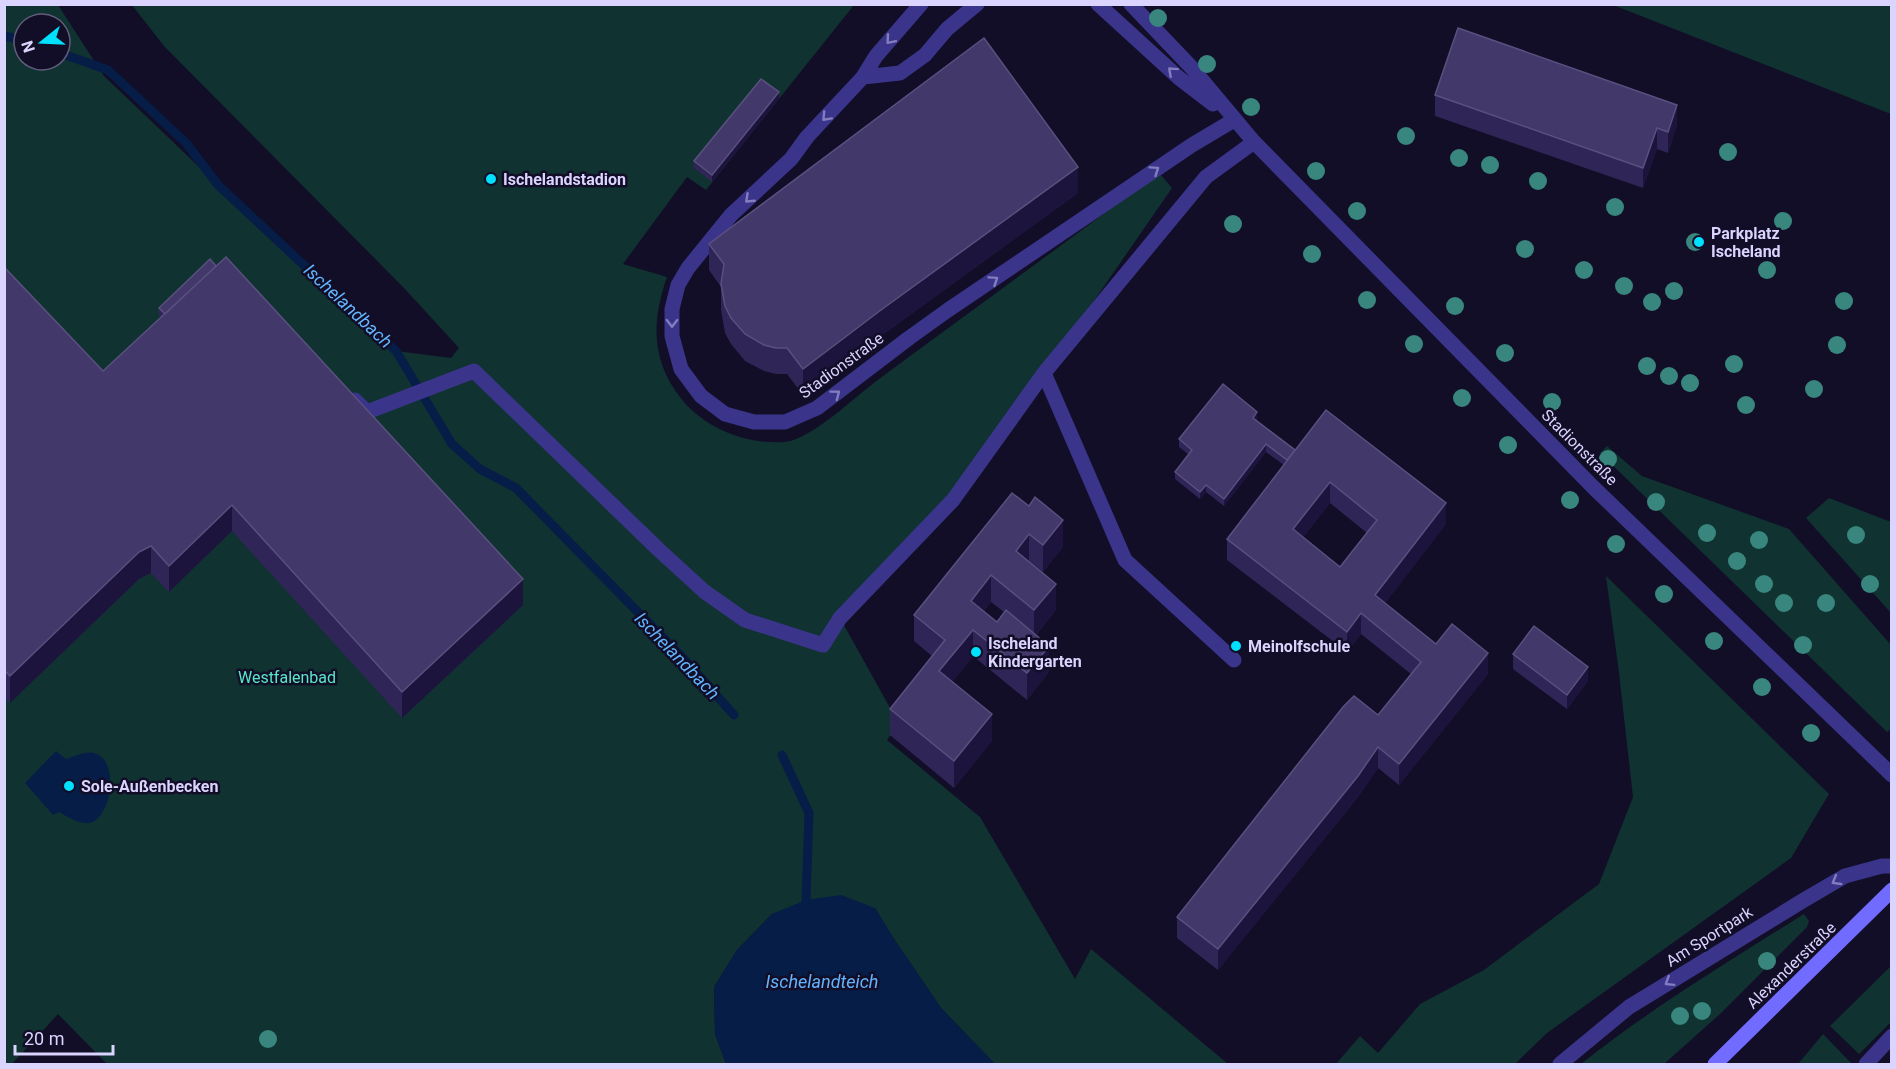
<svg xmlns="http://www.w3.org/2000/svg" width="1896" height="1069" font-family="Roboto,sans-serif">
	<rect width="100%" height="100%" fill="#120e27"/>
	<path fill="#103231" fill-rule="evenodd" d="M5 5H58L104 76 218 185 396 351 451 358 459 348 404 288 164 46 132 5H854L706 190 687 177 623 264 667 277C651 323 651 362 683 401 707 429 747 445 785 442 812 439 856 396 879 379 966 314 1055 251 1142 185L1161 175 1172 188 1044 373 953 500 840 618 899 724 887 740 980 817 1075 979 1091 949 1228 1064H995L941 1008 892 936 875 908 772 914 737 950 714 987 715 1034 726 1064H107L58 1014 12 1064H5ZM24 24H60V60H24Z
		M1613 5H1891V114Z
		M1607 446 1642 476 1789 529 1891 645V729L1887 732 1600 453Z
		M1829 498 1891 522V613L1806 518Z
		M1606 576 1829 794 1791 858 1547 1033 1515 1064H1336L1360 1036 1378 1053 1420 1004 1484 970 1599 884 1633 797 1619 673Z
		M1804 914 1809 921 1807 927 1720 1014 1664 1064H1581C1651 1008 1728 962 1804 914Z
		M1891 966V1022L1859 1054 1830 1026Z
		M1823 1034 1851 1063 1850 1064H1798Z"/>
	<path fill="#061d48" d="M56 751 66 759C74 757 85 751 94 753 120 759 112 819 89 823 78 824 68 817 59 812L53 815 25 783Z
		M841 895 875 908 892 936 941 1008 995 1064H726L715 1034 714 987 737 950 772 914 806 900Z"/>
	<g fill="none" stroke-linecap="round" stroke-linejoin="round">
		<path stroke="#061d48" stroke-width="9" d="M4 36 24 40
			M60 53 108 70 186 143 218 185 396 351 452 444 480 469 516 488 686 661 734 715
			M782 755 809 813 806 900"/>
		<path stroke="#3a358a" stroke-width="15" d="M1044 373 1125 560 1234 660
			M355 400 367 412 474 371 659 550 705 592 745 620 823 645 840 618 953 500 1044 373 1206 177 1254 142"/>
		<path stroke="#3a358a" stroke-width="15" d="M921 4 876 56 863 77 807 137 791 159 731 215 688 268 678 285 672 309V336L681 369 701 396 725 414 754 422H785L817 408 909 338 948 310 1192 145 1234 120
			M1098 4 1179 78 1213 104
			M1131 4 1192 68 1254 142 1594 488 1892 775
			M863 77 900 73 925 55 947 29 977 4
			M1560 1064 1629 1007 1804 900 1845 876 1882 866H1892
			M1866 1064 1892 1036"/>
		<path stroke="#716bff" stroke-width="15" d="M1715 1064 1892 890"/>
	</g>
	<g fill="#38867e">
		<circle cx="1158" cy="18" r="9"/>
		<circle cx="1207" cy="64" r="9"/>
		<circle cx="1251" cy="107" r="9"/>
		<circle cx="1406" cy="136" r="9"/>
		<circle cx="1728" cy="152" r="9"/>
		<circle cx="1459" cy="158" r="9"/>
		<circle cx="1490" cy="165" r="9"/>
		<circle cx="1316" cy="171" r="9"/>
		<circle cx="1538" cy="181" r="9"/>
		<circle cx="1615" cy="207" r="9"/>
		<circle cx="1357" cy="211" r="9"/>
		<circle cx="1783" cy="221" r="9"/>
		<circle cx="1233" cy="224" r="9"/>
		<circle cx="1695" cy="242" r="9"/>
		<circle cx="1525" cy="249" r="9"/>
		<circle cx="1312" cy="254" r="9"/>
		<circle cx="1584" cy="270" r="9"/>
		<circle cx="1767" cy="270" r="9"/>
		<circle cx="1624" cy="286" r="9"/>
		<circle cx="1674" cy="291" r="9"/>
		<circle cx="1367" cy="300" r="9"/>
		<circle cx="1844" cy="301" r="9"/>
		<circle cx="1652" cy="302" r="9"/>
		<circle cx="1455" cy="306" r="9"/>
		<circle cx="1414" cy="344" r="9"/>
		<circle cx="1837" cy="345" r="9"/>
		<circle cx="1505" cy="353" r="9"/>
		<circle cx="1734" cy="364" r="9"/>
		<circle cx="1647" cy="366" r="9"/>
		<circle cx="1669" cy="376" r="9"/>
		<circle cx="1690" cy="383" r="9"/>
		<circle cx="1814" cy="389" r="9"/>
		<circle cx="1462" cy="398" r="9"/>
		<circle cx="1552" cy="402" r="9"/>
		<circle cx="1746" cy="405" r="9"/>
		<circle cx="1508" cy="445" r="9"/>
		<circle cx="1608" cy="459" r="9"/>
		<circle cx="1570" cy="500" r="9"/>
		<circle cx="1656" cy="502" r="9"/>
		<circle cx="1707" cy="533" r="9"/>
		<circle cx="1856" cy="535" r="9"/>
		<circle cx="1759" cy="540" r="9"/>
		<circle cx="1616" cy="544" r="9"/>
		<circle cx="1737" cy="561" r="9"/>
		<circle cx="1764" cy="584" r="9"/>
		<circle cx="1870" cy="584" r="9"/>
		<circle cx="1664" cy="594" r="9"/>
		<circle cx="1784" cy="603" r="9"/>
		<circle cx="1826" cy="603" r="9"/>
		<circle cx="1714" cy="641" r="9"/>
		<circle cx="1803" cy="645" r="9"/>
		<circle cx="1762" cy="687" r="9"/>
		<circle cx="1811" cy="733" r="9"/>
		<circle cx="1767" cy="961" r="9"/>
		<circle cx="1702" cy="1011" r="9"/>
		<circle cx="1680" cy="1016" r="9"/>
		<circle cx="268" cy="1039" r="9"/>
	</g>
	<path fill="#302557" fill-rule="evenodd" d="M1435 95 1677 125 1668 153 1657 149 1643 188 1435 116Z
		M779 99 712 182 694 168V161Z
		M1078 193 881 336 803 395 787 374H776L764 371 745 361 731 344 725 333 721 310V287L709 270V244Z
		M4 267 103 371 161 317 159 315V308L523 605 402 718 232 531 169 592 151 573 139 579 10 703 4 697Z
		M1257 419 1256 421 1295 450 1446 524 1385 603 1436 644 1488 674 1399 785 1378 768 1358 797 1218 970 1177 938V917L1378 715 1411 674 1361 634 1347 652 1227 560V539L1284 465 1266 452 1224 506 1206 492 1200 499 1175 479V472L1188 454 1179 447V439ZM1330 503 1367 533 1340 567 1303 537Z
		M1012 493 1063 547 1043 572 1029 561V562L1056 610 1036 635 1049 672 1027 700 973 656 952 682 992 741 954 788 890 735V709L932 656 914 641V615ZM991 602 1004 612 997 622 984 611Z
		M1513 654 1588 681 1567 709 1513 669Z"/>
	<path fill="#1c143c" d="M779 92V99L712 182V175Z
		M1677 105V125L1668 153V132Z
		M1657 128V149L1643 188V168Z
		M1078 167V193L881 336 803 395V369L881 310Z
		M1257 412V419L1253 425V418Z
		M1266 444V452L1224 506V499Z
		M1330 482V503L1293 549V529Z
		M1206 485V492L1200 499V492Z
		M1446 503V524L1375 616V595Z
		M232 505V531L169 592V566Z
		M1063 520V547L1043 572V545Z
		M1029 534V561L1016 578V551Z
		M151 546V573L139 579 10 703V676L139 552Z
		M991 575V602L971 627V601Z
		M523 579V605L402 718V692Z
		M1056 584V610L1034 637V610Z
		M1361 613V634L1347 652V632Z
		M973 630V656L939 698V671Z
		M1049 646V672L1027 700V673Z
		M1488 653V674L1399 785V764Z
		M1588 667V681L1567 709V695Z
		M992 714V741L954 788V761Z
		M1378 747V768L1358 797 1218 970V949Z"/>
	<path fill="#423869" stroke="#5a5080" stroke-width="1.5" fill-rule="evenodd" d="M1458 28 1677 105 1668 132 1657 128 1643 168 1435 95Z
		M984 38 1078 167 881 310 803 369 787 348H776L764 345 745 334 731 318 725 306 721 284 724 264 709 244Z
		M761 79 779 92 712 175 694 161Z
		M226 257 523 579 402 692 232 505 169 566 151 546 139 552 10 676 4 670V267L103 371Z
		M210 259 216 266 165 314 159 308Z
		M1223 384 1257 412 1253 418 1295 450 1287 460 1266 444 1224 499 1206 485 1200 492 1175 472 1192 450 1179 439Z
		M1326 410 1446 503 1375 595 1436 644 1452 624 1488 653 1399 764 1378 747 1358 776 1218 949 1177 917 1343 707 1354 696 1378 715 1421 662 1361 613 1347 632 1227 539ZM1330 482 1377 520 1340 567 1293 529Z
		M1012 493 1029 506 1035 497 1063 520 1043 545 1029 534 1016 551 1056 584 1034 610 991 575 971 601 997 622 1006 610 1049 646 1027 673 973 630 939 671 992 714 954 761 890 709 945 640 914 615Z
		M1534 626 1588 667 1567 695 1513 654Z"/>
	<defs><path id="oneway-chevron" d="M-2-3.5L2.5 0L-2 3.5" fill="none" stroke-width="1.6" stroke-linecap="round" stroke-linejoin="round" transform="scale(1.5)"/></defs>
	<g stroke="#827dbf">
		<use href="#oneway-chevron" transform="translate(890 40) rotate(131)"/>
		<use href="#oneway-chevron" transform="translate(1172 71) rotate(-138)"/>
		<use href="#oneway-chevron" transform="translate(826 117) rotate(133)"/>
		<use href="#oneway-chevron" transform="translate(1155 170) rotate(-34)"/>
		<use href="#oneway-chevron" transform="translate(749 199) rotate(137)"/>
		<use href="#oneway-chevron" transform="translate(994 280) rotate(-34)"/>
		<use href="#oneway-chevron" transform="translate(672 323) rotate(90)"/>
		<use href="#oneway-chevron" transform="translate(836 394) rotate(-37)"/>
		<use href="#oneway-chevron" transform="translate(1836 881) rotate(150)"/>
		<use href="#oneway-chevron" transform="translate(1669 982) rotate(148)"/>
	</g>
	<g fill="#00e1ff" stroke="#120e27" stroke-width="2">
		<circle cx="491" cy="179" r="6"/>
		<circle cx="1699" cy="242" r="6"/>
		<circle cx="1236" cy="646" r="6"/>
		<circle cx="976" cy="652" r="6"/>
		<circle cx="69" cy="786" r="6"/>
	</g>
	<g text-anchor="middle" stroke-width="5" stroke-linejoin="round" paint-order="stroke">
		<g font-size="16" font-weight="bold" fill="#dad4ff" stroke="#120e27" text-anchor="start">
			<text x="503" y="185">Ischelandstadion</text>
			<text x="1711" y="239">Parkplatz<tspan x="1711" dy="18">Ischeland</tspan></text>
			<text x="988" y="649">Ischeland<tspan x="988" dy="18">Kindergarten</tspan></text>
			<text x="1248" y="652">Meinolfschule</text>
			<text x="81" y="792">Sole-Außenbecken</text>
		</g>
		<g font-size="16" fill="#dad4ff" stroke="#120e27">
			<text transform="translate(841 365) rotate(-36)" y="6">Stadionstraße</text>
			<text transform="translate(1580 447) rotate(45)" y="6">Stadionstraße</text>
			<text transform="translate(1709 936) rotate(-32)" y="6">Am Sportpark</text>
			<text transform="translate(1791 965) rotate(-44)" y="6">Alexanderstraße</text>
		</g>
		<g font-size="16" fill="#57e8c6" stroke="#120e27">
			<text x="287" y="683">Westfalenbad</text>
		</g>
		<g font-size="18" font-style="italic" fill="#62b4ff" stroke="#120e27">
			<text transform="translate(348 306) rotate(43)" y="6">Ischelandbach</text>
			<text transform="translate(677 656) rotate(46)" y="6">Ischelandbach</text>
			<text x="822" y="988">Ischelandteich</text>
		</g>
	</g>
	<rect width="1896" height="1069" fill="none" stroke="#dad4ff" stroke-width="12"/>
	<g transform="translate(42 42) rotate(252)"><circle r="28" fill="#120e27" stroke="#625d7d" stroke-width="1.5"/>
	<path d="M0-4.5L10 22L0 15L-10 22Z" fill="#00e1ff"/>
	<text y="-9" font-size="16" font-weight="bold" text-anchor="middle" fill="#dad4ff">N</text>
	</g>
	<path d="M15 1045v9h98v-9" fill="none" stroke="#dad4ff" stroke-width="3"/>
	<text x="24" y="1045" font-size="18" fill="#dad4ff" stroke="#120e27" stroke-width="4.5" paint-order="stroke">20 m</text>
</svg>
